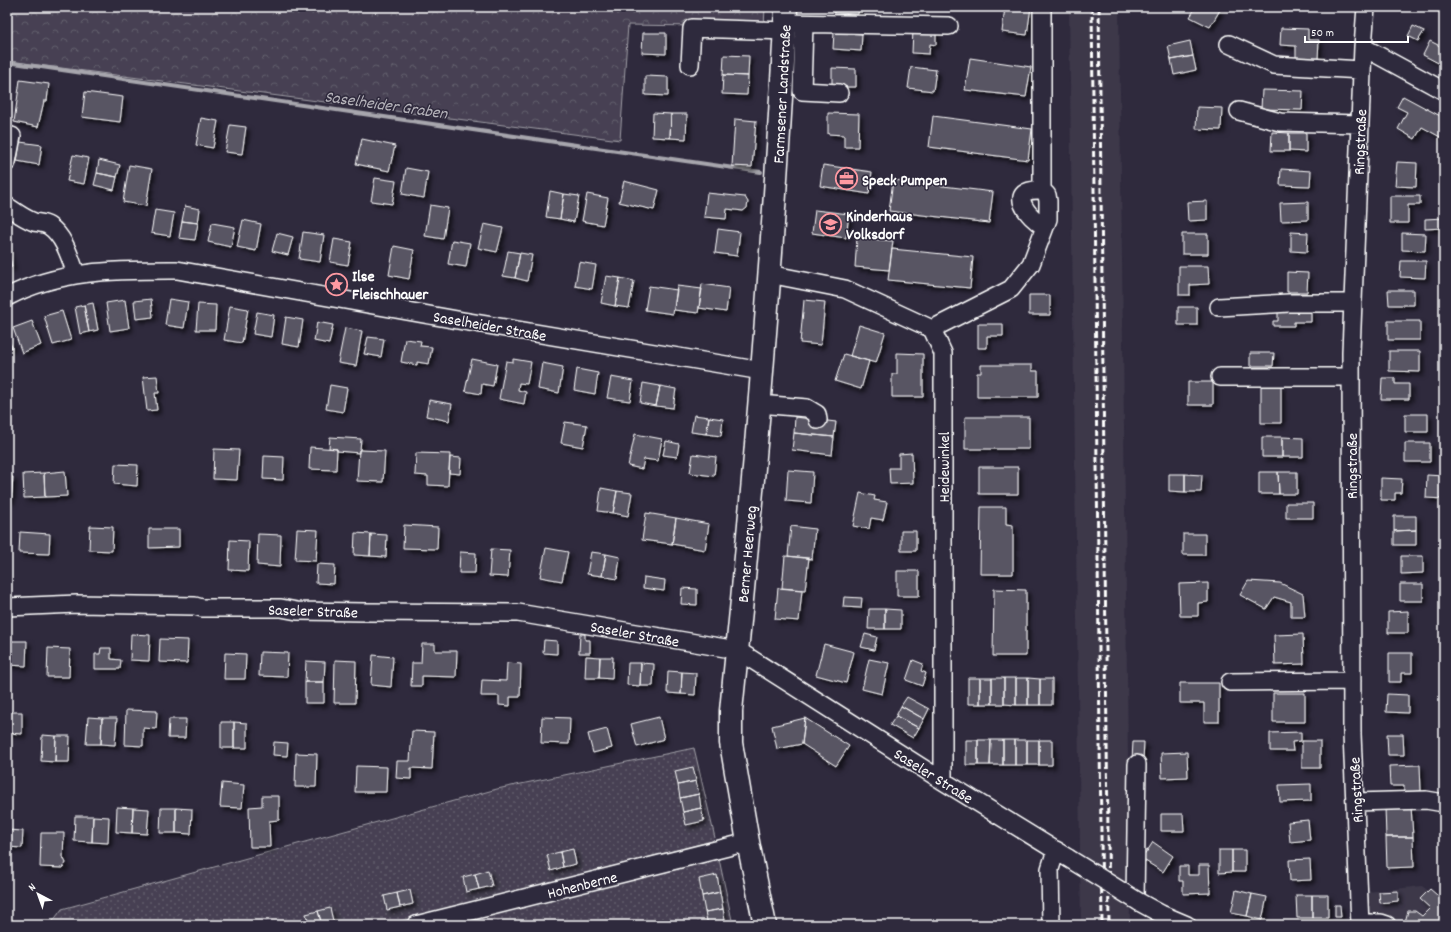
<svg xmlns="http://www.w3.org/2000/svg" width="1451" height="932" font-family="Dekko,sans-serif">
	<defs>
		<pattern id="forest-crowns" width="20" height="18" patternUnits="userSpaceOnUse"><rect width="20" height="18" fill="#464152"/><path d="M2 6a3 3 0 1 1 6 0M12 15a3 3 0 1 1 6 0" fill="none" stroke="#625e6c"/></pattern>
		<pattern id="park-dots" width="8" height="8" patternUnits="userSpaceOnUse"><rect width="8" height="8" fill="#464152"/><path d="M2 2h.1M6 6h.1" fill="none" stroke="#625e6c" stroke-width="1.8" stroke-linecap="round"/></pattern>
		<filter id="shadow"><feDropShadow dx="3.5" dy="3.5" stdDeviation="2" flood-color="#0009"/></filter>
	</defs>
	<rect width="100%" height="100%" fill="#2f2a3d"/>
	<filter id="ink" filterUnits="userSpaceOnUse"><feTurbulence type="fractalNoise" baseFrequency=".025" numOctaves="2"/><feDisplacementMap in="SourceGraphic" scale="8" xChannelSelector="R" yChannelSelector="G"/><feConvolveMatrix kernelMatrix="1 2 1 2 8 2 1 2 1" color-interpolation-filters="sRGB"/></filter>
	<g filter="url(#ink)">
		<path fill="#3c3749" d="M1069 7H1119L1130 925H1081Z
			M1422 886 1444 903V925H1368L1367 892Z"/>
		<path fill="url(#forest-crowns)" stroke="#a2a0a8" d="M7 7H765L764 27 628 25 620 140 7 61Z"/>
		<path fill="url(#park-dots)" stroke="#a2a0a8" d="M694 748 715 838 712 841 385 925H50L62 909 497 789Z
			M719 859 733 925H471L470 919Z"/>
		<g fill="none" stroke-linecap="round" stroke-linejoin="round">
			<path stroke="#a7a6ad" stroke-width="4" d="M7 62 761 172"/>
		</g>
		<path fill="#595564" stroke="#fff" filter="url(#shadow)" d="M835 7H859L858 14 834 13Z
			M1005 7H1031L1027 35 1002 32Z
			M1196 7H1215L1220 10 1210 27 1190 17Z
			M1413 26 1424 31 1418 41 1408 36Z
			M1281 28 1308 29V40H1319L1318 59 1296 58V46L1280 45Z
			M913 29 936 30V45L930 44 929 54 912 53Z
			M834 32 862 34 861 51 833 49Z
			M643 33H666V54L642 53Z
			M1190 41 1193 56 1171 60 1168 46Z
			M1430 41 1444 48V66L1423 55Z
			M724 55 749 56 748 76 723 75Z
			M1193 56 1196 70 1174 75 1171 60Z
			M970 58 1031 67 1026 97 965 90Z
			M911 67 936 70 933 91 908 88Z
			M832 68 856 69V87H832Z
			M723 75 748 76 747 95 722 94Z
			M645 76 668 77V96L645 95Z
			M20 80 49 84 47 101H44L38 127 14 122Z
			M1262 90 1303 91 1302 110 1261 109Z
			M85 92 123 97 120 122 82 117Z
			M1403 96 1444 118V134L1442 138 1422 127 1415 139 1398 129 1407 112 1397 107Z
			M1197 107 1222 108 1221 130 1196 129Z
			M653 113 671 114 670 138 652 137Z
			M828 113 859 114 858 147H844V135L828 134Z
			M671 114H687L686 139 670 138Z
			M933 116 1032 129 1028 160 929 147Z
			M201 118 218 121 213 148 196 145Z
			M735 119 756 121 752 167 732 166Z
			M230 125 246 127 242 154 225 152Z
			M1272 132 1289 133V151H1271Z
			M1289 133H1306V152L1289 151Z
			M362 139 395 146 389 171 356 164Z
			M20 142 42 145 39 165 17 161Z
			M73 155 89 158 84 184 67 181Z
			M99 160 120 165 117 177 97 173Z
			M1397 162 1417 163 1416 187 1395 186Z
			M129 165 152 169 146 206 123 202Z
			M823 165 872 172 869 194 820 186Z
			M406 168 428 172 424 198 402 194Z
			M1281 169 1311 171 1310 186 1280 185Z
			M97 173 117 177 114 190 94 185Z
			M375 178 396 181 392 204 371 201Z
			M893 180 993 192 989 223 889 211Z
			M624 181 659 190 654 210 619 202Z
			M550 191 564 194 560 219 546 217Z
			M707 193 745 197 748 202 747 208 743 211 727 209 726 219 704 217Z
			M564 194 579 196 574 222 560 219Z
			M587 194 608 198 603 225 582 221Z
			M1390 196H1420V205H1408V223H1390Z
			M1207 201V220L1188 221 1187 202Z
			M1308 202V220L1281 221 1280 203Z
			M430 205 448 208 443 239 425 236Z
			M185 206 200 209 198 223 182 221Z
			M155 210 174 213 170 236 151 233Z
			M815 210 849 214 846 238 812 233Z
			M1444 218V228L1425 229V219Z
			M243 220 261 224 256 251 237 247Z
			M182 221 198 223 195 240 179 238Z
			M212 223 235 227 231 247 208 242Z
			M484 224 503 228 497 252 478 248Z
			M718 229 740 232 737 256 715 253Z
			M303 232 324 235 320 262 299 259Z
			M1291 232 1308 233 1307 252 1291 251Z
			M277 233 293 237 288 255 272 251Z
			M1402 233 1426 234 1425 251 1402 250Z
			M1182 234H1208V254H1182Z
			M857 238 893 241 889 270 855 267Z
			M334 239 352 242 348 265 330 262Z
			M452 240 470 243 466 267 448 264Z
			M7 245 12 267 7 268Z
			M394 246 414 250 409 279 389 275Z
			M892 249 973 257 970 288 888 280Z
			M508 251 520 253 515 278 503 276Z
			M520 253 532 255 527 281 515 278Z
			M1401 261H1426L1425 278 1400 277Z
			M579 262 596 265 592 289 575 286Z
			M1179 266H1208L1209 284 1190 285V295H1179Z
			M1287 272 1308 273 1307 292H1287Z
			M606 276 620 278 615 306 601 303Z
			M620 278 634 281 629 308 615 306Z
			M702 284 729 288 726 312 699 308Z
			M649 286 677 290 673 314 645 310Z
			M677 286 702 289 698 313 674 310Z
			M1388 290H1414V305H1389Z
			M1029 295H1050V315H1029Z
			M151 299 153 317 136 319 134 301Z
			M169 299 188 302 184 328 165 325Z
			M125 300 129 328 110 331 106 303Z
			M804 300 825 302 821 345 800 343Z
			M93 303 98 330 89 332 84 305Z
			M198 304 216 305 215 330H196Z
			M84 305 89 332 80 334 75 307Z
			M230 306 248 309 242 343 224 340Z
			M1178 307H1197V325H1178Z
			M1278 310H1311V322H1294V326H1273V321H1278Z
			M62 311 71 340 53 345 44 316Z
			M257 312 274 315 271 337 253 334Z
			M286 317 303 320 299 347 282 344Z
			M32 321 41 345 22 353 13 328Z
			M1388 321H1420V340H1388Z
			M317 322 333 325 329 344 314 341Z
			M978 324H1003V336H987V348H978Z
			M859 325 885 333 876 363 850 356Z
			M345 328 362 331 356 366 338 363Z
			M7 337 12 347 7 350Z
			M368 337 384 339 381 357 364 354Z
			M405 339 421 341 420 346 432 347 429 364 417 362V365L401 362Z
			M1389 351H1420V372L1389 371Z
			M897 353 923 354V397H892V374H897Z
			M1250 353H1274L1273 366H1250Z
			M844 354 869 361 861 389 835 381Z
			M472 359 497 364 493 386 482 384 481 394 465 391Z
			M513 359 531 362 527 384 519 383 518 390 526 392 524 404 499 399 506 361 513 362Z
			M542 363 563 367 559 393 538 389Z
			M981 365H1032V371H1038V397H977V373H981Z
			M577 369 598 373 595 394 574 390Z
			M157 376 159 393H155L157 410 147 411 143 377Z
			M611 377 633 381 630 401 607 398Z
			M1382 378H1395V384H1409V399H1381Z
			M1188 382H1213V405H1188Z
			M643 383 660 386 656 406 640 403Z
			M330 385 347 388 343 412 326 409Z
			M1261 385H1281V423H1261Z
			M660 386 676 389 673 408 656 406Z
			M429 400 452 404 449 421 426 416Z
			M1405 414H1428V432H1405Z
			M694 415 709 417 706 434 691 432Z
			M709 417 723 419 721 436 706 434Z
			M795 417 836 422 834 437 794 433Z
			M965 417H1029V449H965Z
			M565 422 587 425 583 447 561 443Z
			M794 433 834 437 832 455 792 450Z
			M635 434 662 439 658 461 644 459 642 469 628 466Z
			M330 437 361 439 360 450H359V453L337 451V449L329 448Z
			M1262 437H1282V457H1262Z
			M1282 437 1303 438V457H1282Z
			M666 441 679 444 677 457 663 455Z
			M1405 443H1430V462H1405Z
			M310 447 337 449 336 470 309 469Z
			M214 449 239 450 237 480 213 479Z
			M359 450 385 451 383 482 357 481Z
			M416 453 450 454 448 486 428 485V476L415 475Z
			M912 453 913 483 890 484 889 468H899V454Z
			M693 454 716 457 714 476 690 473Z
			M264 456 284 457 283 480 263 479Z
			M450 457 461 458 460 474 449 473Z
			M115 464 138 465 137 486 114 484Z
			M979 467H1018V494H979Z
			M788 470 813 472 811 503 786 501Z
			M65 471 67 496 45 497 44 473Z
			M1259 472H1278L1279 494H1259Z
			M1278 472H1297V494H1279Z
			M44 473 45 497 24 498 23 474Z
			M1169 474H1185V492L1169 491Z
			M1185 474 1202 475 1201 492H1185Z
			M1427 475 1443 476 1444 499 1426 498Z
			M7 477H13L11 500H7Z
			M1381 478 1402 479 1401 493H1395V500H1381Z
			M601 488 617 491 613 513 598 511Z
			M617 491 632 493 628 516 613 513Z
			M860 493 875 496 874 500 887 502 883 520 871 518 869 529 853 526Z
			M1286 503H1313V518H1286Z
			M981 507H1006V524L1013 525V574H980Z
			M646 513 676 518 672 544 642 540Z
			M1394 516H1416V530L1394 531Z
			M676 518 709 524 705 550 672 544Z
			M404 525 438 527 437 549 403 548Z
			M90 526 113 527 112 551 89 550Z
			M791 526 815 529 812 559 788 556Z
			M149 529H179V547L149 548Z
			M297 529 318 530 316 561 295 560Z
			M1416 530V545H1394V531Z
			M901 531H916V551H901Z
			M20 532 50 534 49 554 19 553Z
			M355 533 371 534 370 556 354 555Z
			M258 534 281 535 280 567 257 565Z
			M371 534 387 535 386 557 370 556Z
			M1183 534H1205V555H1183Z
			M230 540 249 541 248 571 229 570Z
			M546 548 568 552 562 581 540 577Z
			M491 549 510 550 508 577 489 576Z
			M460 552 476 553 475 573H459Z
			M591 552 606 554 602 576 587 574Z
			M606 554 620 557 617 579 602 576Z
			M785 556 809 558 805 590 782 588Z
			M1401 556H1423V573L1401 574Z
			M317 564 335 565 334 584 316 583Z
			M897 571H919V596H897Z
			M644 577 665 580 664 591 643 588Z
			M1248 581 1280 583 1303 594 1305 617H1291V602L1274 597 1266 609 1240 595Z
			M1208 583V602L1198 603V616H1180L1179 584Z
			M1400 584H1423V601H1400Z
			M682 588 697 589V605L681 604Z
			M778 588 802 590 799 621 775 619Z
			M994 589 1026 590V656H993Z
			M844 597 862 598 861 608 843 607Z
			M869 609H885V629H868Z
			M885 609 901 610V629H885Z
			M1408 611V633H1388V612Z
			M131 634 150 635 149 661 130 660Z
			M580 634H585V640H590V653H579Z
			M865 634 877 637 874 650 861 647Z
			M1303 634 1304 664 1275 665 1274 635Z
			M160 639 188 640 187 663 159 662Z
			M544 640 557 641V654L543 653Z
			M7 641H27L26 666 7 665Z
			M422 644H435V651H457L456 677 422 676V686H411L412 663H421Z
			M824 644 854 652 846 683 816 675Z
			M48 648 70 649 69 677H47Z
			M101 648H111V659L121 660 120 669H95V654H100Z
			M260 652 288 653 287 677 259 676Z
			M225 653 246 654 245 679H224Z
			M1389 653H1412V673H1401V682H1389Z
			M373 655 393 657 391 687 371 685Z
			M586 656 600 657 599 678H585Z
			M600 657H613L612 679 599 678Z
			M869 659 889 663 882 694 862 689Z
			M335 660 356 661 355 703H334Z
			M913 660 923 664 921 671 926 673 922 686 906 680Z
			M306 661 325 662 324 682H305Z
			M507 663 521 664 520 697H510V706L499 705V696H481L482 680 506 681Z
			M628 663H641L640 686 627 685Z
			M641 663 654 664 653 686H640Z
			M668 671 682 672 681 694 667 693Z
			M682 672 696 673 695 695 681 694Z
			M968 678H980V704H968Z
			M980 678H992V704H980Z
			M992 678H1004V704H992Z
			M1004 678H1016V705L1004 704Z
			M1016 678H1028V705H1016Z
			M1028 678 1040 679V705H1028Z
			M1040 679H1052V705H1040Z
			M305 682H324V703H305Z
			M1180 683H1219V722H1204V703H1180Z
			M1273 693H1305V722H1273Z
			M1387 694 1408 695V713L1386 712Z
			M907 697 929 709 924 719 901 706Z
			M901 706 924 719 919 728 896 716Z
			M126 710 157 711 156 729 143 728V746L125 745Z
			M7 712H22V734L7 733Z
			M896 716 919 728 913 738 890 725Z
			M88 717 102 718 101 744H86Z
			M542 717 570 718 569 744 541 743Z
			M659 717 664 739 637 747 631 724Z
			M102 718H117L115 745 101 744Z
			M805 718 849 746 836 766 802 744Z
			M805 718 802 744 777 749 772 726Z
			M169 719H186L185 738H168Z
			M221 722H234V748H221Z
			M234 722 247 723V748H234Z
			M607 729 612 748 593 753 588 734Z
			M412 731 434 732 432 769 411 768V779L396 778 397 761H410Z
			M1301 732V741L1292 742 1293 751H1270V733Z
			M1387 734H1403L1404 755H1388Z
			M42 735 56 736 55 762 41 761Z
			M56 736H70L69 762H55Z
			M966 740H978V765H966Z
			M978 740H991L990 765H978Z
			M991 740H1003V765H990Z
			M1003 740H1015V765H1003Z
			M1015 740H1027V765H1015Z
			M1027 740H1039V765H1027Z
			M1039 740H1052V765H1039Z
			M1302 741H1320V768H1302Z
			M274 742 288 743 287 756 273 755Z
			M1133 742H1144L1143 760H1132Z
			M1187 752 1188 777 1162 778 1161 753Z
			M296 753 317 754 316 787H295Z
			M1420 765 1421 791 1404 792V786H1390L1389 766Z
			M356 766 387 767 386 792H355Z
			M693 767 696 781 678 785 675 771Z
			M696 781 699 794 680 798 678 785Z
			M222 783 244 785 242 808 220 807Z
			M1311 784V801L1280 802 1279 785Z
			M699 794 701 808 683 812 680 798Z
			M262 796H279V820L269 821 270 847H250L249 807 262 806Z
			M1411 806 1413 837H1386L1385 807Z
			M117 807 133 808 132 833 116 832Z
			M133 808 149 809 147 834 132 833Z
			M161 808H176V833H160Z
			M176 808 192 809 191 834 176 833Z
			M701 808 704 821 686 825 683 812Z
			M1161 814H1183L1184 831H1161Z
			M75 816H93L92 842 74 841Z
			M93 816 109 817 108 843 92 842Z
			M1308 820 1310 840 1290 842 1288 822Z
			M7 830 23 831 22 848 7 847Z
			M41 833H64L63 857 66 863 63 868 40 867Z
			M1386 837H1413L1414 867 1387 868Z
			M1153 842 1173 856 1163 872 1142 859Z
			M573 849 576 864 563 867 560 852Z
			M1219 850H1232V872L1219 873Z
			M1232 850H1245V872H1232Z
			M560 852 563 867 551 871 547 855Z
			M1310 859 1311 880 1290 881 1289 860Z
			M1199 865H1209L1210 893 1183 894V881H1179V866H1188V875H1199Z
			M488 870 492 886 479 889 475 874Z
			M475 874 479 889 466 892 463 877Z
			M717 875 720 892 702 896 699 879Z
			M1430 889 1444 901V925H1415L1405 922 1408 911H1415L1422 916 1430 908 1420 899Z
			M410 890 413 904 400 907 397 893Z
			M1236 890 1252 894 1247 916 1231 913Z
			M1398 891V901L1380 903 1379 892Z
			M720 892 723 909 705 912 702 896Z
			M397 893 400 907 387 910 384 896Z
			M1252 894 1267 897 1262 920 1247 916Z
			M1296 895H1312V918H1297Z
			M1312 895H1328V918H1312Z
			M1335 905H1340L1341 917H1335Z
			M330 908 334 925H322L318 911Z
			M723 909 726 925H708L705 912Z
			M318 911 322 925H309L306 914Z
			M1398 921 1405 922 1415 925H1395Z"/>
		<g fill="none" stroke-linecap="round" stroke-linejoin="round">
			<defs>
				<path id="minor" d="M785 23 949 26
					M804 24 802 91 839 93
					M1229 44 1274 65 1362 70
					M1363 47 1444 91
					M690 65 692 28 785 31
					M1239 111 1280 122 1360 124
					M7 162 12 136
					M1042 190V7
					M7 206C16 212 23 218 34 222 38 223 44 223 49 226 64 236 70 257 76 274
					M769 274 845 289 932 329 943 353V781
					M7 297C61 269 118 270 177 270L463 321 762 371
					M1219 307 1289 303H1353
					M932 329 1011 289 1031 264 1048 219V201L1047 195 1042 190C1005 188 1027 217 1045 227
					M1220 377H1351
					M759 404 807 408 817 414 818 420
					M7 607 77 604 195 606 202 608H281L297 611 365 612 518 613 737 650 943 781 1068 858
					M1230 682 1352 681
					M1355 802 1426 800 1444 803
					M1135 899 1137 764
					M1139 902 1161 914 1187 925
					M1360 923H1381L1387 925
					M416 925 748 842
					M1051 925 1050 869 1056 850
					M1360 925 1352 734 1351 352 1363 47 1366 7"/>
				<path id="major" d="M765 925 748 842 731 743V711C755 477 774 242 786 7"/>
			</defs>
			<use href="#minor" stroke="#fff" stroke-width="20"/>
			<use href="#major" stroke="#fff" stroke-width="25"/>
			<use href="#minor" stroke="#2f2a3d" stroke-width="17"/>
			<use href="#major" stroke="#2f2a3d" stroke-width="22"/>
			<path stroke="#fff" stroke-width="3" stroke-dasharray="6 3" stroke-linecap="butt" d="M1092 7 1102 925
				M1099 7 1109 925"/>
			<defs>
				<path id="minor-bridge" d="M1068 858 1139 902"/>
			</defs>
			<use href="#minor-bridge" stroke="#fff" stroke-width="20" stroke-linecap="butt"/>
			<use href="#minor-bridge" stroke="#2f2a3d" stroke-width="17"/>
		</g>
	</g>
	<defs>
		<symbol id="office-ring" viewBox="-11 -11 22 22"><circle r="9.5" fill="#2f2a3d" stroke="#ff9aa2" stroke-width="1.5"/><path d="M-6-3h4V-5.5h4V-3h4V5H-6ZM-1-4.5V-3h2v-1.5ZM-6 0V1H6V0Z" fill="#ff9aa2"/></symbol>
		<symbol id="school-ring" viewBox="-11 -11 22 22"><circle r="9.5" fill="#2f2a3d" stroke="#ff9aa2" stroke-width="1.5"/><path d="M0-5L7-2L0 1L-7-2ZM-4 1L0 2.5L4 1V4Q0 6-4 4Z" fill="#ff9aa2"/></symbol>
		<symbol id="sight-ring" viewBox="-11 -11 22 22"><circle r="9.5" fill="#2f2a3d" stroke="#ff9aa2" stroke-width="1.5"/><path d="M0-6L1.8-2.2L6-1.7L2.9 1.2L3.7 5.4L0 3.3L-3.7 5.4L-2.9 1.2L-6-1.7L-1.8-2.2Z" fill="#ff9aa2"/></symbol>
	</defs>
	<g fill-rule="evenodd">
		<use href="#office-ring" x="834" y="166" width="25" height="25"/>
		<use href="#school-ring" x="818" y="212" width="25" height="25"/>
		<use href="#sight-ring" x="324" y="272" width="25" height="25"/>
	</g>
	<g text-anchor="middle" stroke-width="3" stroke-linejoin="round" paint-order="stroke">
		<g font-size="16" fill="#fff" stroke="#2f2a3d">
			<text transform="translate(781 94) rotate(-87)" y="6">Farmsener Landstraße</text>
			<text transform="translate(1359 142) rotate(-88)" y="6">Ringstraße</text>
			<text transform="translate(490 325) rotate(10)" y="6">Saselheider Straße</text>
			<text transform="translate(1351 466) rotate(-90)" y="6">Ringstraße</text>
			<text transform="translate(943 467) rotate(-90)" y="6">Heidewinkel</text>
			<text transform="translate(746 554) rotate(-85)" y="6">Berner Heerweg</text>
			<text transform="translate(313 610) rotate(2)" y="6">Saseler Straße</text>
			<text transform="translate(635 633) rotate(10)" y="6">Saseler Straße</text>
			<text transform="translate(934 775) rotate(32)" y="6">Saseler Straße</text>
			<text transform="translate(1355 790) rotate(-93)" y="6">Ringstraße</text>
			<text transform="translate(582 884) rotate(-14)" y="6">Hohenberne</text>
		</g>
		<g font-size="16" font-weight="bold" fill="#fff" stroke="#2f2a3d" text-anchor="start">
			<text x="862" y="185">Speck Pumpen</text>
			<text x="846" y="221">Kinderhaus<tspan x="846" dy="18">Volksdorf</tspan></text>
			<text x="352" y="281">Ilse<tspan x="352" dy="18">Fleischhauer</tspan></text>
		</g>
		<g font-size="17" font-style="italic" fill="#b6b4bb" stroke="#2f2a3d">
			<text transform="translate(386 104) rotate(8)" y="6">Saselheider Graben</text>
		</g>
	</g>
	<rect width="1451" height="932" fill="none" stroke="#2f2a3d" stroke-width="24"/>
	<rect x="12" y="12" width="1427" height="908" fill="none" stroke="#fff" stroke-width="1.5" filter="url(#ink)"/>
	<g transform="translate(38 894) rotate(319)" stroke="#2f2a3d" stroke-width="3" paint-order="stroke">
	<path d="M0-3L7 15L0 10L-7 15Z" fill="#ffffff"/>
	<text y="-6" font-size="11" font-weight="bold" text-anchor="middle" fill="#ffffff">N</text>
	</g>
	<path d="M1305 36v6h103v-6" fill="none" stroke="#ffffff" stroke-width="2"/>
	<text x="1311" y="36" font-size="12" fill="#ffffff" stroke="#2f2a3d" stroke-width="3" paint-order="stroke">50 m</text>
</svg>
